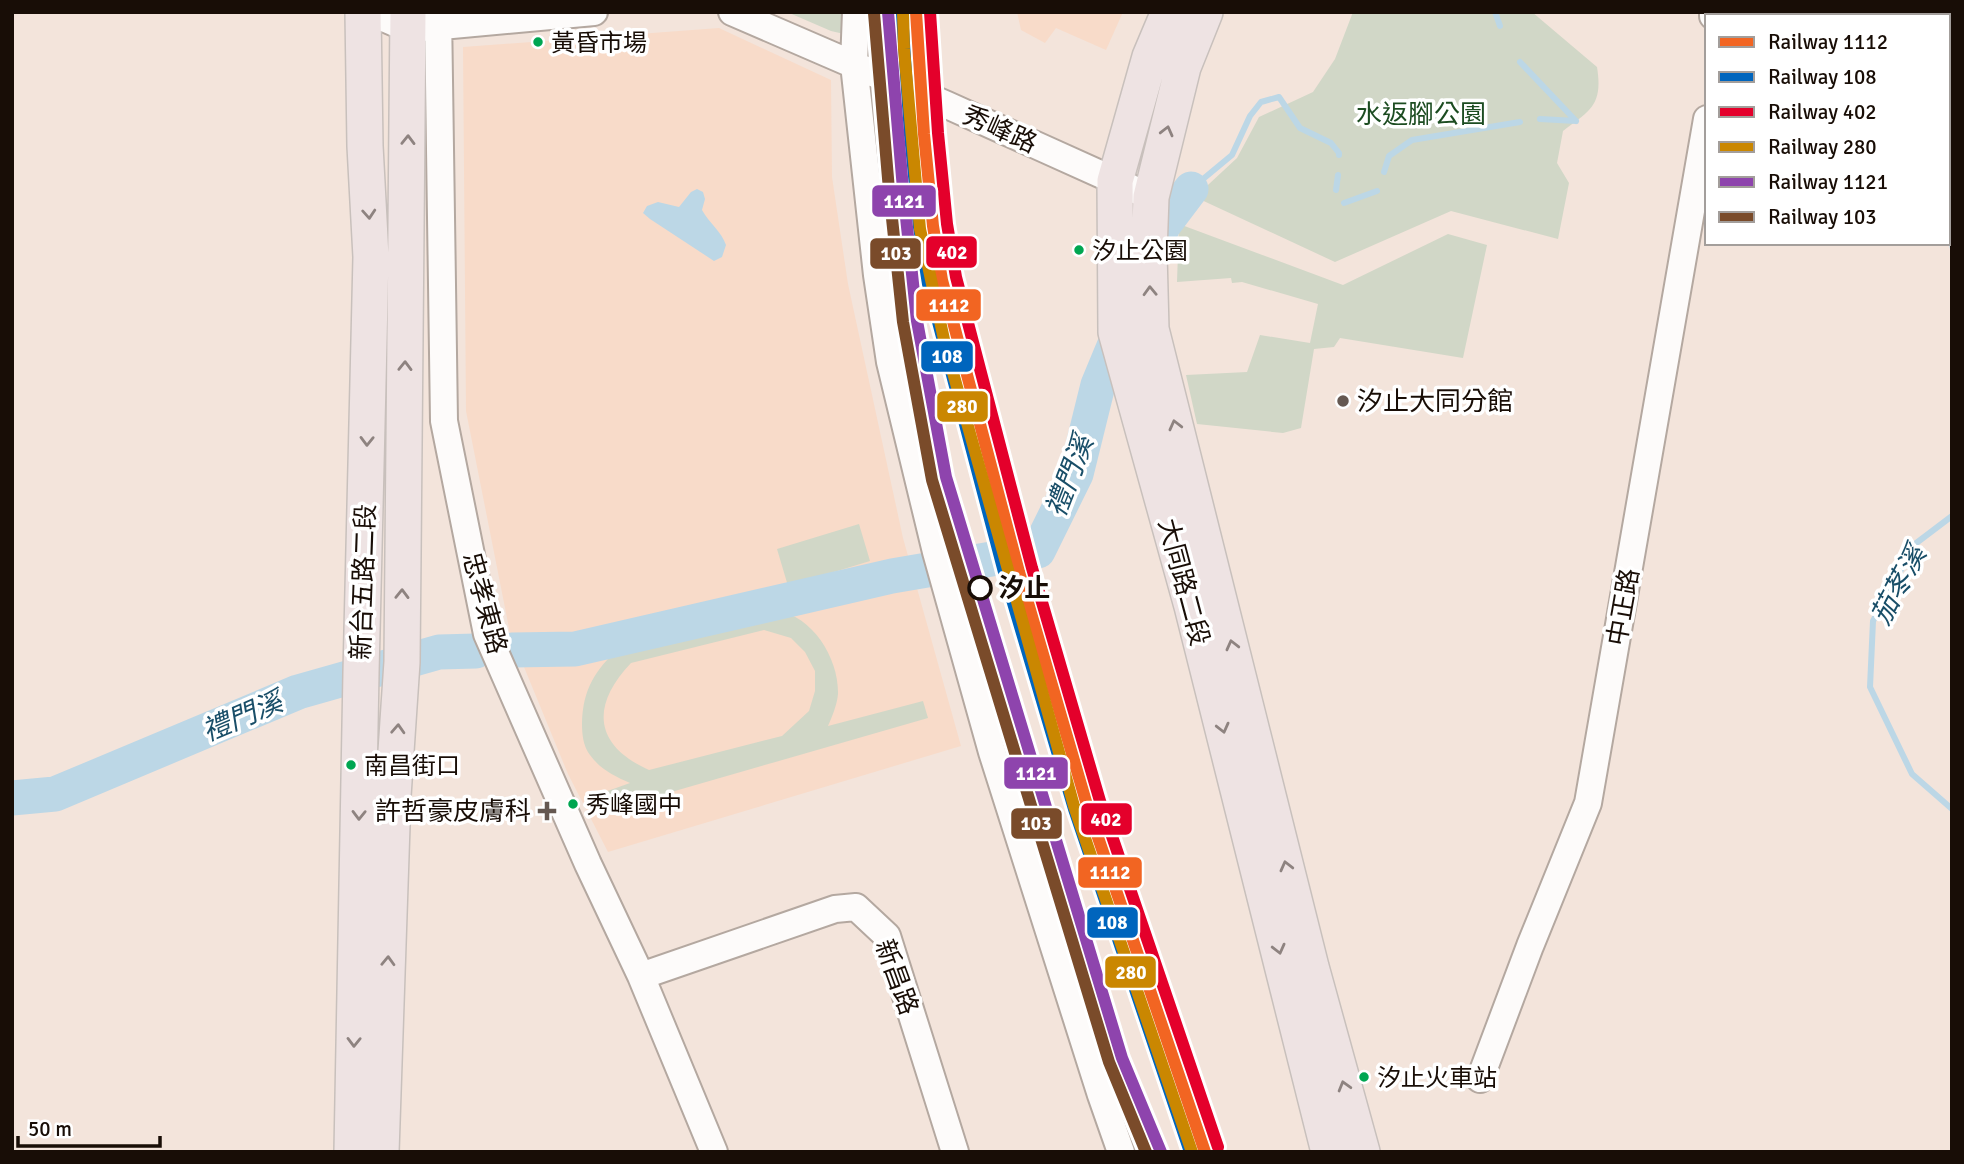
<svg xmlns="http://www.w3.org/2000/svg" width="1964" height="1164" font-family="Signika,'Noto Sans TC',sans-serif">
	<rect width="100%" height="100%" fill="#f3e4db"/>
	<path fill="#f0dddf" d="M874 12H928L929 63 874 41Z"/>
	<path fill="#f8dbc9" d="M1017 12H1123L1106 50 1056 28 1045 43 1021 30Z
		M719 28 831 80 832 177 848 284 903 538 961 746 608 852 568 774 510 633 466 411 463 47Z"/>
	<path fill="#d1d7c7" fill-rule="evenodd" d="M787 12H845L844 34 831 31Z
		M1353 12H1532L1597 67C1603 105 1591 110 1563 131L1557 163 1569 183 1558 239 1451 211 1335 262 1195 197 1237 158 1259 117 1313 92 1335 59Z
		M1179 224 1343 285 1448 234 1487 245 1463 358 1340 338 1334 347 1314 349 1301 428 1283 433 1197 424 1186 375 1247 372 1260 335 1310 343 1318 304 1242 282 1232 283 1231 278 1177 282Z
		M859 524 870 561 788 586 777 549Z
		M760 610C765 610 771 610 777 611 813 616 839 659 838 694 837 705 832 717 828 726L923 701 928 718 609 810 602 793 630 783C614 776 600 769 590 755 583 746 582 734 582 723 583 689 595 670 620 647ZM764 630 791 638 805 652 815 671V691L809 711 782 736 649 770C593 745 591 705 631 663Z"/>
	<path fill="#bcd7e6" d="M1944 12H1952V257L1948 241V16H1944Z
		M697 189 703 192 705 199 702 210C710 224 721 231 726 245L722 257 714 261 650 219 643 213 647 206 658 202 679 207 691 192Z"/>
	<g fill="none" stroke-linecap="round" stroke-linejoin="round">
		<path stroke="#bcd7e6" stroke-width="6" d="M1495 12 1500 26
			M1520 62 1576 121
			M1540 119 1576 121
			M1384 172 1389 156 1412 140 1520 122
			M1191 189 1232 155 1250 116 1261 102 1279 97 1300 128 1331 143 1339 153V155
			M1336 190 1338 175
			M1344 203 1377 191
			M1952 516 1915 544 1873 621 1870 687 1912 774 1952 809"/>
		<path stroke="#bcd7e6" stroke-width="35" d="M1149 261 1163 226 1191 189
			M512 650 575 649 892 576 1038 551 1076 474 1098 385 1125 320
			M12 798 55 794 298 692 439 652 476 651"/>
		<defs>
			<path id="minor" d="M370 12 409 29 594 12
				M438 12 444 421 487 634 588 864 641 976 714 1152
				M732 12 947 105 1151 197
				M856 12 854 64 877 275 890 362 936 552 992 752 1101 1095 1121 1152
				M1713 16V12
				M641 976 835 909 856 907 887 936 955 1152
				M1480 1079 1530 946 1588 803 1707 119"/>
			<path id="major" d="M1169 12 1150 57 1115 181 1116 332 1192 606 1329 1152
				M1205 12 1183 67 1151 197 1149 253 1151 329 1311 967 1362 1152
				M352 1152 361 673 371 257 365 146 363 12
				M381 1152 393 796 402 662 408 12"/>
		</defs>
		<use href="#minor" stroke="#b4a8a0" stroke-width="30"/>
		<use href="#major" stroke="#c8c0bc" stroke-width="38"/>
		<use href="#minor" stroke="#fdfbfa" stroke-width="26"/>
		<use href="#major" stroke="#eee3e3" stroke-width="35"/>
		<defs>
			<path id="rail-1" d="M916 12 924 134 933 226 942 280 1019 572 1087 805 1205 1152"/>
			<path id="rail-2" d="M902 13 910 135 919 227 928 284 1005 576 1074 809 1190 1152"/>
			<path id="rail-3" d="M930 12 938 133 947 224 956 277 1032 568 1100 801 1218 1147"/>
			<path id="rail-4" d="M903 12 904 49 920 229 945 344 1074 806 1192 1152"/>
			<path id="rail-5" d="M888 12 903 189 917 321 946 477 1122 1058 1161 1152"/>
			<path id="rail-6" d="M874 13 889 190 903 322 932 480 1109 1062 1146 1152"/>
		</defs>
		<use href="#rail-1" stroke="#fff" stroke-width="18"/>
		<use href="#rail-2" stroke="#fff" stroke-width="18"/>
		<use href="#rail-3" stroke="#fff" stroke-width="18"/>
		<use href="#rail-4" stroke="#fff" stroke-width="18"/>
		<use href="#rail-5" stroke="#fff" stroke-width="18"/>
		<use href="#rail-6" stroke="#fff" stroke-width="18"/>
		<use href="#rail-1" stroke="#f26522" stroke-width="12"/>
		<use href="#rail-2" stroke="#0065bd" stroke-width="12"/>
		<use href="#rail-3" stroke="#e4002b" stroke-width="12"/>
		<use href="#rail-4" stroke="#ca8701" stroke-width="12"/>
		<use href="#rail-5" stroke="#8e44ad" stroke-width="12"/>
		<use href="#rail-6" stroke="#7a4b2a" stroke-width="12"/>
	</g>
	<defs><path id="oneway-chevron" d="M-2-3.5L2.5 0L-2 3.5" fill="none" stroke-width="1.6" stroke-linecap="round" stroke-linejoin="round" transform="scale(1.75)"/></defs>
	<g stroke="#8e8380">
		<use href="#oneway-chevron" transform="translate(1167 131) rotate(-76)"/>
		<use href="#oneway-chevron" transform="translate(408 140) rotate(-89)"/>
		<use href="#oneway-chevron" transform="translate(369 214) rotate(86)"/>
		<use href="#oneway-chevron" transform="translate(1150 291) rotate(-92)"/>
		<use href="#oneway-chevron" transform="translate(405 366) rotate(-89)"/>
		<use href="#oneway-chevron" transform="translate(1175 425) rotate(-104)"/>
		<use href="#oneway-chevron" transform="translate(367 441) rotate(91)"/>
		<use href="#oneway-chevron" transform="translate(402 594) rotate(-89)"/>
		<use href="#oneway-chevron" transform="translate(1232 645) rotate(-104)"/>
		<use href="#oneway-chevron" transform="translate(1223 728) rotate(76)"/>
		<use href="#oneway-chevron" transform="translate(398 729) rotate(-87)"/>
		<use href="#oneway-chevron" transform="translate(359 815) rotate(91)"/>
		<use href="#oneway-chevron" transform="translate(1286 866) rotate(-104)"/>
		<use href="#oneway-chevron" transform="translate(1279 949) rotate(76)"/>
		<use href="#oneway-chevron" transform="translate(388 961) rotate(-88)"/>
		<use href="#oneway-chevron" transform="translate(354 1042) rotate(91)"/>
		<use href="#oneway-chevron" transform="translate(1344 1086) rotate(-106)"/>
	</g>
	<g fill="#00a651" stroke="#fff" stroke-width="2.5">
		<circle cx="538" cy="42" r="6"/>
		<circle cx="1079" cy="250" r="6"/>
		<circle cx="351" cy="765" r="6"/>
		<circle cx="573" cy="804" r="6"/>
		<circle cx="1364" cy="1077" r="6"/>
	</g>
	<g fill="#655851" stroke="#fff" stroke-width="2.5">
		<circle cx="1343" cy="401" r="7"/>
		<path d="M543.5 800.5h7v7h7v7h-7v7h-7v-7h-7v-7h7z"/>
	</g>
	<circle fill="#fff" stroke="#180d06" stroke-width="3.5" cx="980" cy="588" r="11"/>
	<g text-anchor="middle" stroke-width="7" stroke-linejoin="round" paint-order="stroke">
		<g font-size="24" fill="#180d06" stroke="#fff" text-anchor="start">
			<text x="551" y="51">黃昏市場</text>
			<text x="1092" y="259">汐止公園</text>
			<text x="364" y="774">南昌街口</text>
			<text x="586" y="813">秀峰國中</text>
			<text x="1377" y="1086">汐止火車站</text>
		</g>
		<g font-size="26" fill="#1c4c21" stroke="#fff">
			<text x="1421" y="123">水返腳公園</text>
		</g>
		<g font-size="26" fill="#180d06" stroke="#fff">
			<text transform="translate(1000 129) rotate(24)" y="9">秀峰路</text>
			<text transform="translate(363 582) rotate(-88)" y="9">新台五路二段</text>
			<text transform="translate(1184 582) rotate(75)" y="9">大同路二段</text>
			<text transform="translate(485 603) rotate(75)" y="9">忠孝東路</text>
			<text transform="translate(1623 607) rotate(-80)" y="9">中正路</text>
			<text transform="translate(897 977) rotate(70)" y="9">新昌路</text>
		</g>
		<g font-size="26" fill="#180d06" stroke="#fff" text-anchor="start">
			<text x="1357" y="410">汐止大同分館</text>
			<text x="531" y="820" text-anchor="end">許哲豪皮膚科</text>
		</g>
		<g font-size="26" font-weight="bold" fill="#180d06" stroke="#fff" text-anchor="start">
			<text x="998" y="597">汐止</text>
		</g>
		<g font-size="28" font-style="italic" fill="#194e68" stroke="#fff">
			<text transform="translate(1069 476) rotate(-69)" y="10">禮門溪</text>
			<text transform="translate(1898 585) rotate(-62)" y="10">茄苳溪</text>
			<text transform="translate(242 716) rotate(-23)" y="10">禮門溪</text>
		</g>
	</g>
	<g stroke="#fff" stroke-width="2.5">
		<rect x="871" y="184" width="66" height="34" rx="7" fill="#8e44ad"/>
		<rect x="925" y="235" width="53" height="34" rx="7" fill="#e4002b"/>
		<rect x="869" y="237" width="53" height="33" rx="7" fill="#7a4b2a"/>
		<rect x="915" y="288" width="67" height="34" rx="7" fill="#f26522"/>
		<rect x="920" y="340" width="54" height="33" rx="7" fill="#0065bd"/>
		<rect x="936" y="390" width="53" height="33" rx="7" fill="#ca8701"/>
		<rect x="1003" y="756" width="66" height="34" rx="7" fill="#8e44ad"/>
		<rect x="1080" y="802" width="53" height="34" rx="7" fill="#e4002b"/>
		<rect x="1010" y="807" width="53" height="33" rx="7" fill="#7a4b2a"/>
		<rect x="1077" y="856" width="66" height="33" rx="7" fill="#f26522"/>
		<rect x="1086" y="906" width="53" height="33" rx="7" fill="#0065bd"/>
		<rect x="1104" y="955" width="53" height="34" rx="7" fill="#ca8701"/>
	</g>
	<g font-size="19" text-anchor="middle" font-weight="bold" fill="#fff">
		<text x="904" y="208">1121</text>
		<text x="952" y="259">402</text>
		<text x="896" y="260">103</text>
		<text x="949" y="312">1112</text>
		<text x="947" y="363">108</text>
		<text x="962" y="413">280</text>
		<text x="1036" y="780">1121</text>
		<text x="1106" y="826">402</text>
		<text x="1036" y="830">103</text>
		<text x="1110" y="879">1112</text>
		<text x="1112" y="929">108</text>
		<text x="1131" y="979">280</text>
	</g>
	<rect width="1964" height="1164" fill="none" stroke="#180d06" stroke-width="28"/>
	<rect x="1705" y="14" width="245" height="231" fill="#ffffff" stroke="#a39e9b" stroke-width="2"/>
	<rect x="1719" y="37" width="35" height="10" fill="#f26522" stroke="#a39e9b" stroke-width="2"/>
	<text x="1768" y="49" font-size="21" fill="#180d06">Railway 1112</text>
	<rect x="1719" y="72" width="35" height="10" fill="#0065bd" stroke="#a39e9b" stroke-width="2"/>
	<text x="1768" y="84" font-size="21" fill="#180d06">Railway 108</text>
	<rect x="1719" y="107" width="35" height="10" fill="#e4002b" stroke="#a39e9b" stroke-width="2"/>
	<text x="1768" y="119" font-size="21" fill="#180d06">Railway 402</text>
	<rect x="1719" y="142" width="35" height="10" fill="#ca8701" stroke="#a39e9b" stroke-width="2"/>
	<text x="1768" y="154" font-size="21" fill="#180d06">Railway 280</text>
	<rect x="1719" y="177" width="35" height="10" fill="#8e44ad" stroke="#a39e9b" stroke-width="2"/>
	<text x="1768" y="189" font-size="21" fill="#180d06">Railway 1121</text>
	<rect x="1719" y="212" width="35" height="10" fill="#7a4b2a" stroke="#a39e9b" stroke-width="2"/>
	<text x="1768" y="224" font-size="21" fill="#180d06">Railway 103</text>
	<path d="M18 1136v10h142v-10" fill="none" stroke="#180d06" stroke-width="3.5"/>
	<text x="28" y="1136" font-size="21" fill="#180d06" stroke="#ffffff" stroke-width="5" paint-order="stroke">50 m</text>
</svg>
